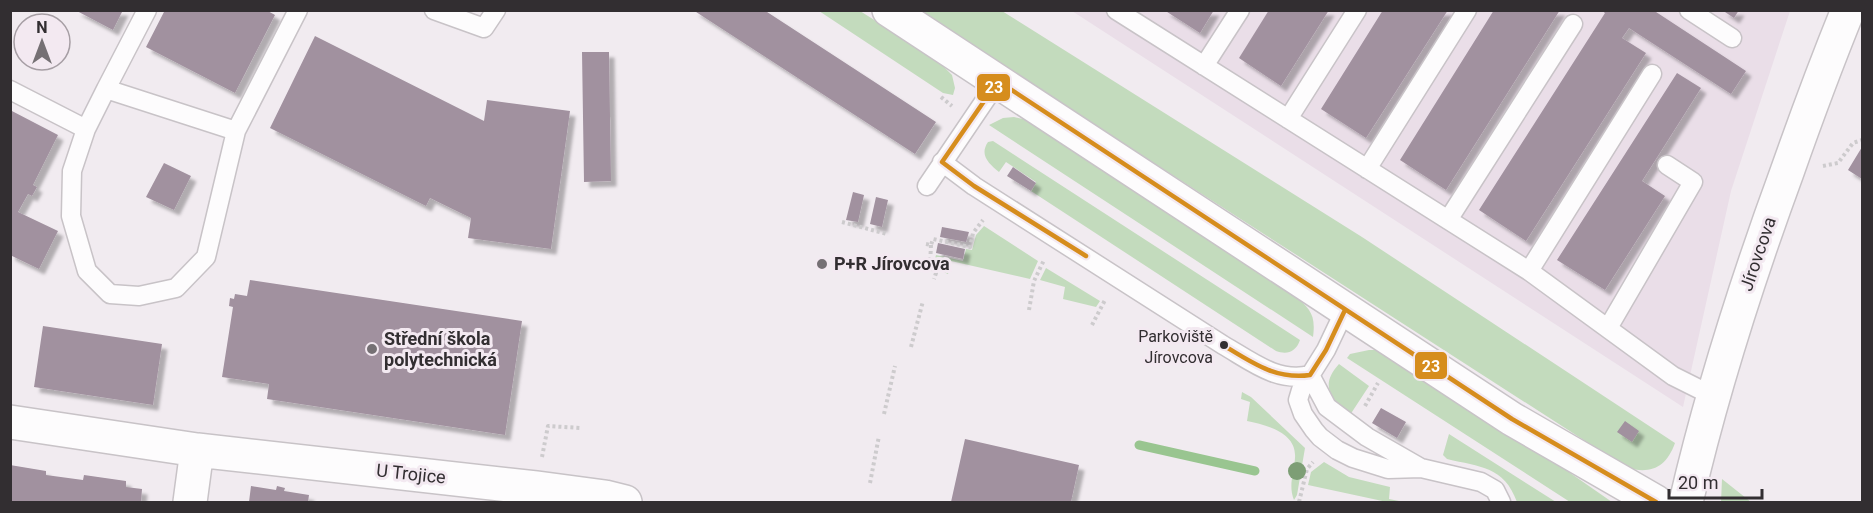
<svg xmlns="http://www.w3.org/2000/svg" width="1873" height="513" font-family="Roboto,sans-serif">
	<defs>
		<filter id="shadow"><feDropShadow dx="5.5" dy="5.5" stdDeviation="1.5" flood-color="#0004"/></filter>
	</defs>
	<rect width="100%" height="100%" fill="#f1ebf0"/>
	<path fill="#eadee8" d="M1072 11H1790L1731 191 1683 407Z"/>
	<path fill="#c3dbbd" d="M819 11H860L935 58 952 75 955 88 953 95 943 93Z
		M918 11H1002L1362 237 1675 443C1666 468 1651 474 1627 468Z
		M1014 117 1023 119 1099 165 1294 295C1310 309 1316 314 1313 337L989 125 1003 118Z
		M993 141 1300 340C1296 352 1287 355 1276 351L1031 191 1036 182 1006 162 999 172C989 164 979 155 988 142Z
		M984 226 1038 261 1030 279 951 261 948 274 941 271 934 262 936 255 963 261 966 249 972 250 976 235Z
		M1046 268 1100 301 1096 307 1063 299 1065 287 1040 280Z
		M1369 350H1378L1563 468 1612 502H1570L1347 358 1350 354Z
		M1339 364 1369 386 1350 415C1331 399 1319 386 1339 364Z
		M1242 392 1251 397 1305 448 1297 495 1294 500C1288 485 1294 473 1295 458 1297 432 1266 425 1247 421L1250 402 1241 399Z
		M1449 434 1556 502H1517C1504 466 1480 467 1447 459L1443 455Z
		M1324 462 1349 477 1390 487 1389 499 1404 502H1387L1308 485 1311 472Z
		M1722 479 1751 502H1721Z"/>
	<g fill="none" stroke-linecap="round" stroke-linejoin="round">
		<path stroke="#99c590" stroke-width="9" d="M1139 445 1255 471"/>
	</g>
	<path fill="#a1919f" filter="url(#shadow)" d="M75 10H123L113 30Z
		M165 10H266L275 15 235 93 146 47Z
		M693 10H764L936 122 915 154Z
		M1164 10H1214L1200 33Z
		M1269 10H1329L1281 86 1239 58Z
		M1383 10H1448L1366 138 1321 109Z
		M1494 10H1560L1446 190 1400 160Z
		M1601 10H1653L1746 71 1731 94 1629 28 1622 38 1646 53 1526 241 1479 210 1605 13Z
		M1722 10H1739L1734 18Z
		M315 36 484 121 487 100 570 111 551 249 468 238 471 218 430 198 426 206 270 128Z
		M582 52H609L611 181 584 182Z
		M1677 73 1701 88 1642 181 1665 196 1605 290 1557 260Z
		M10 110 58 135 33 185 37 187 32 196 28 194 18 212 58 231 39 269 10 255Z
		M1862 147V179L1848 170Z
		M164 163 191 176 174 210 146 197Z
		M1013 167 1036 183 1031 191 1007 176Z
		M853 192 864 195 858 222 846 220Z
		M876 197 888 200 882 227 870 224Z
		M942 227 969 232 966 242 940 237Z
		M938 243 965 249 963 259 936 253Z
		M250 280 522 321 505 435 267 399 269 384 222 377 233 307 229 306 230 298 234 299 235 294 247 296Z
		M43 326 162 344 153 405 34 387Z
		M1381 408 1406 422 1397 438 1372 423Z
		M1625 421 1639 431 1632 442 1617 432Z
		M965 439 1079 465 1071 502H951Z
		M10 465 46 471V475L83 480 84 475 126 481V487L142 489 141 502H10Z
		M251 486 276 490 277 486 285 488 284 491 309 495 308 502H249Z"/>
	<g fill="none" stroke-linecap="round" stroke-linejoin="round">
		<defs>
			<path id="service" d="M434 10 484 28 496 10
				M1116 10 1529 271 1673 376 1713 396
				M1689 10 1732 38
				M1204 66 1240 10
				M106 89 236 131 206 257 176 288 139 296 110 294 87 271 71 216 72 171 86 129Z
				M106 89 147 10
				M10 90 86 129
				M1288 119 1357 10
				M236 131 298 10
				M942 162 974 186 1223 345C1251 361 1277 383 1310 375
				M1367 169 1467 10
				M927 186 998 81
				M1448 220 1573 24
				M1529 271 1652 74
				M1345 310 1326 350 1301 390 1298 400 1303 414 1314 430 1320 437 1337 450 1353 458 1388 469 1421 468 1481 482 1495 490 1501 502
				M1608 328 1693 182 1667 165
				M1310 375 1327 407 1367 437 1421 468"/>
			<path id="minor" d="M889 10 1512 419 1656 502
				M10 422 197 450 536 488 605 497 625 502
				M190 502 197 450
				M1686 502C1712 390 1747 281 1787 172 1806 118 1826 64 1848 10"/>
		</defs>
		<use href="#service" stroke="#c8c3c7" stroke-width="21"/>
		<use href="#minor" stroke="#c8c3c7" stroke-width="36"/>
		<path stroke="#cdcbcd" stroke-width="4" stroke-dasharray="3 3" stroke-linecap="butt" d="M941 97 952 106
			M1823 166 1838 163 1853 143 1862 140
			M842 222 887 234
			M926 244 931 245 933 239 970 247 973 233 983 220
			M931 245 930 266 936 273 934 279
			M1029 310 1034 281 1044 260
			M1092 325 1105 300
			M911 347 923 301
			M1365 406 1378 383
			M884 414 895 366
			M542 457 548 426 581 428
			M870 483 879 436
			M1299 502 1307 469 1313 462"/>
		<use href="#service" stroke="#fdfcfd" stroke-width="18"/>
		<use href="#minor" stroke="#fdfcfd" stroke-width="33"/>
		<defs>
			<path id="bus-1" d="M1086 256 974 186 942 162 998 81 1512 419 1656 502
				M1223 345C1251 362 1276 380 1310 375L1326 350 1345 310"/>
		</defs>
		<use href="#bus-1" stroke="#f3e9f1" stroke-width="9"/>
		<use href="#bus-1" stroke="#d68d1d" stroke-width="4.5"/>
	</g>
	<circle fill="#7d9e75" cx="1297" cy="471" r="9"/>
	<g fill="#757074" stroke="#f3e9f1" stroke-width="2">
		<circle cx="822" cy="264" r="6"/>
		<circle cx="372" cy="349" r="6"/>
	</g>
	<circle fill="#322e31" stroke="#f3e9f1" stroke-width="2" cx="1224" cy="345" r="5"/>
	<g text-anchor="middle" stroke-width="6" stroke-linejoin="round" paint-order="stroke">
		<g font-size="16" fill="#322e31" stroke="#f3e9f1" text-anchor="end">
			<text x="1213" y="342">Parkoviště<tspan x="1213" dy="21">Jírovcova</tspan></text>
		</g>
		<g font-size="18" fill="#322e31" stroke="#f3e9f1">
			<text transform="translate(1758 254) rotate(-71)" y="6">Jírovcova</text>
			<text transform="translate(411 474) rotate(6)" y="6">U Trojice</text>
		</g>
		<g font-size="18" font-weight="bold" fill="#322e31" stroke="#f3e9f1" text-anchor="start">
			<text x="834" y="270">P+R Jírovcova</text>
			<text x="384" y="345">Střední škola<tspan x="384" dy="21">polytechnická</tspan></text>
		</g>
	</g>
	<g stroke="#f3e9f1" stroke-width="2">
		<rect x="976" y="73" width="35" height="29" rx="6" fill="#d68d1d"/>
		<rect x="1414" y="351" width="34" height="29" rx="6" fill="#d68d1d"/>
	</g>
	<g font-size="16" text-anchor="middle" font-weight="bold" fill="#fff">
		<text x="994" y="93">23</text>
		<text x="1431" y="372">23</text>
	</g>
	<rect width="1873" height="513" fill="none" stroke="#322e31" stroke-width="24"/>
	<g transform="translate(42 42)"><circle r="28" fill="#f3e9f1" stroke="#a69ea4" stroke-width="1.5"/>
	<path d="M0-4.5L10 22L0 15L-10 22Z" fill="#757074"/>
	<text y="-9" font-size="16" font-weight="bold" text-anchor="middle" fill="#322e31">N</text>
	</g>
	<path d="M1669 489v9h93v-9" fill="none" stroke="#322e31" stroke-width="3"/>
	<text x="1678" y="489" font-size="18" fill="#322e31" stroke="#f3e9f1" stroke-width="4.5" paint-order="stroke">20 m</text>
</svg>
